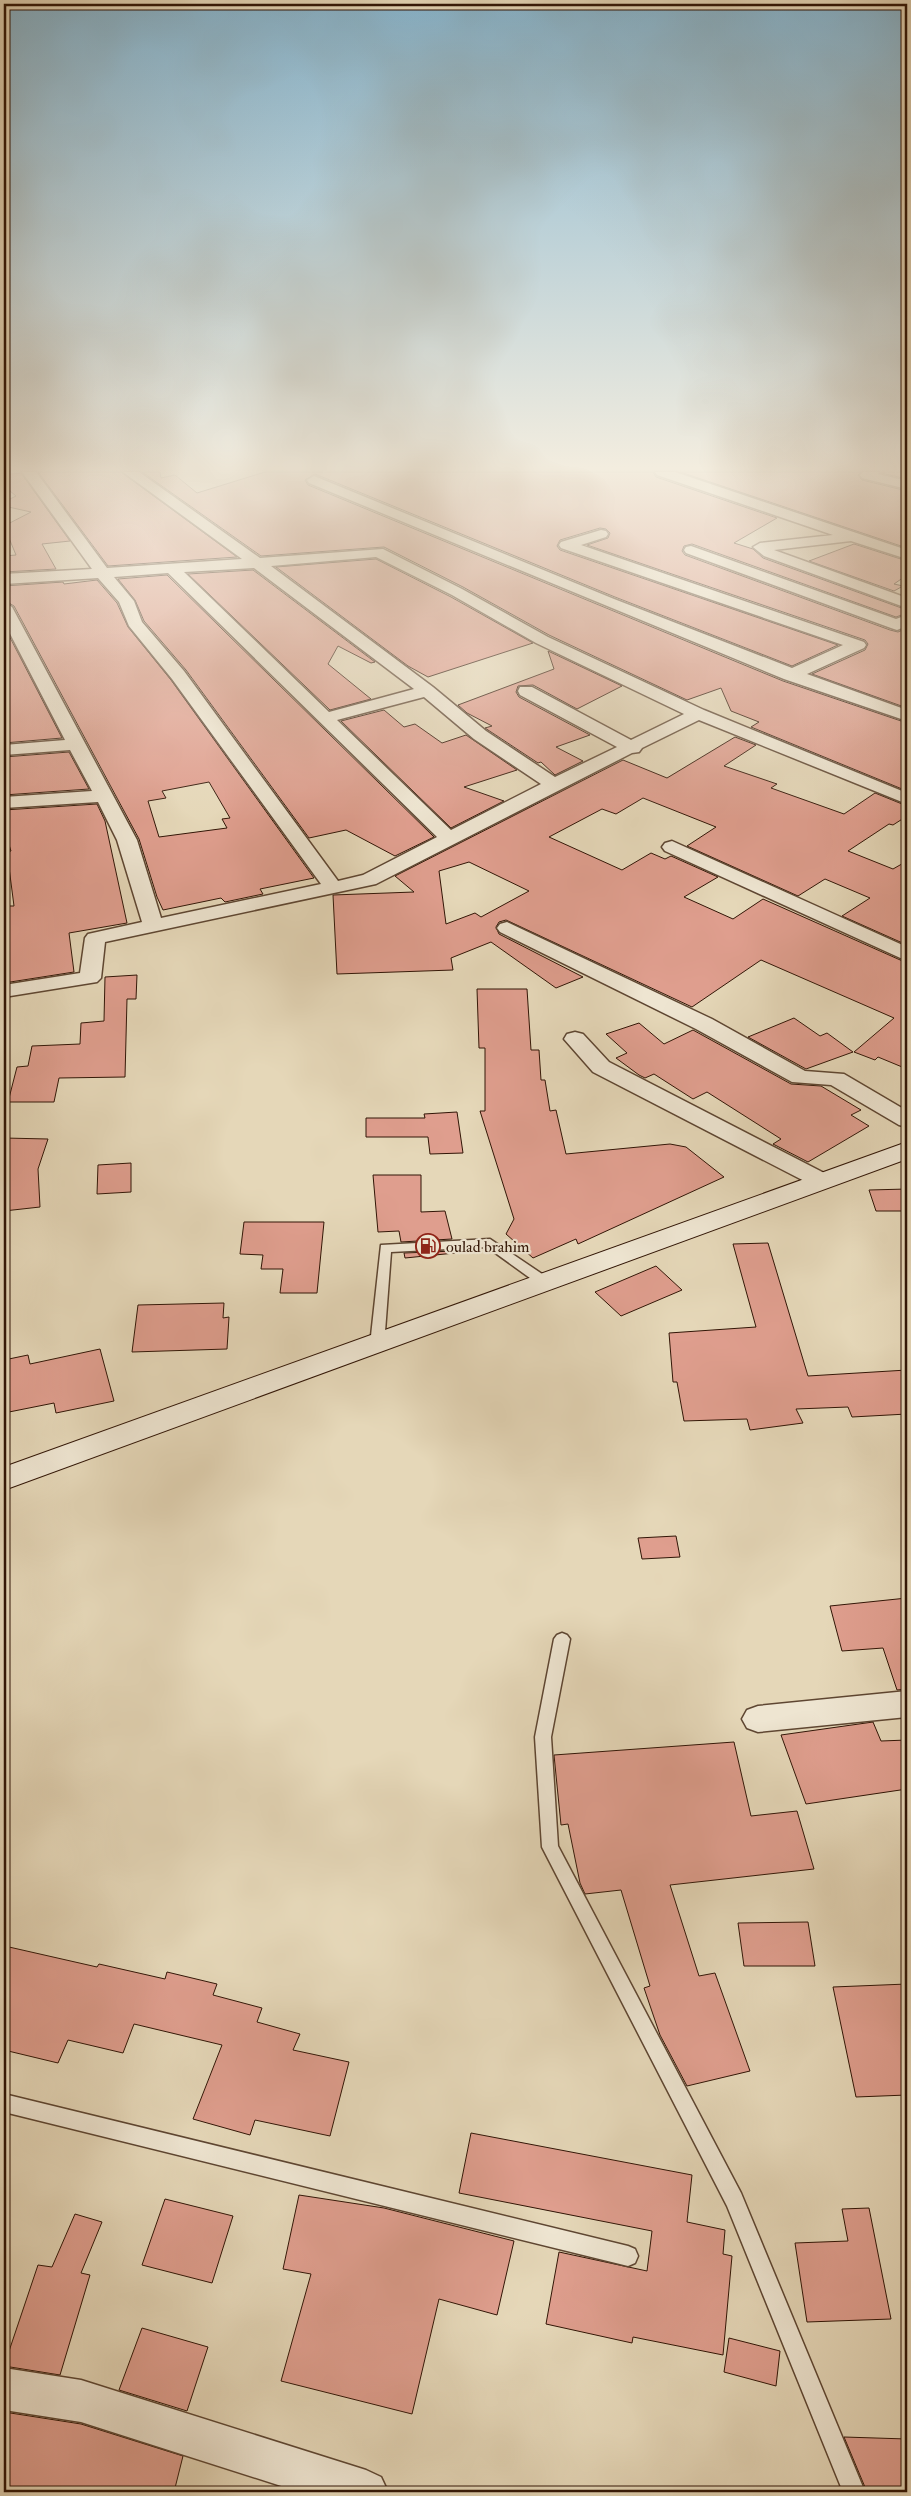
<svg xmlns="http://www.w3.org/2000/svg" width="911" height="2496" font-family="'IM FELL Double Pica',serif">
	<rect width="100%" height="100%" fill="#e5d7b8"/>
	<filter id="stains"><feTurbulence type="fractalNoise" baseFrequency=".004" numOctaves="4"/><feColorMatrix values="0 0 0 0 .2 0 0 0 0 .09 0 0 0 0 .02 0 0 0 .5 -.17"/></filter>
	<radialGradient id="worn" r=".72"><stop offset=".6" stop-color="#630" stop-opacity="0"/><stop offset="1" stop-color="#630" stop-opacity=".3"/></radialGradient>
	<path fill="#df9e8e" stroke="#311506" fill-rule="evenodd" d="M38 472H121L237 557 108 566Z
		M142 472H160L161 478 175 475 197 493 265 472H653L656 477 777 518 734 543 753 549 763 558 907 610V613L896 617 692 544 684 546 682 551 685 555 890 630 898 632 907 628V708L812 674 865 650 868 644 865 640 587 545 608 538 610 533 606 529 600 528 560 540 557 546 560 550 838 645 792 666 615 597 315 474 305 480 308 485 783 681 907 723V791L751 727 759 722 731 711 721 688 687 700 549 635 463 587 384 547 261 556Z
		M680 472H861L858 475 862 480 907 491V548Z
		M881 472H907V479L881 473Z
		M21 473 70 541 42 544 56 569 4 572V556L16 555 4 526 31 512 4 506V502L16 496 4 486 8 485 4 481V475Z
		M854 544 907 561V575L894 584 903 586 894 591 809 561Z
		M376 559 451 597 533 643 428 677 408 666 276 567Z
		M253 570 375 662 371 663 338 646 328 664 371 699 330 710 188 574Z
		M167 575 434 837 395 856 346 830 309 838 186 670 144 621 135 600 118 579Z
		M97 580 117 603 128 627 171 680 314 878 260 889 263 894 225 902 221 898 163 910 157 897 139 839 14 606 4 600V586L63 582 64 584ZM209 782 230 818 222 819 227 828 159 837 148 801 166 798 162 791Z
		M4 626 62 738 4 743Z
		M548 651 622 686 577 709 533 685 518 686 516 692 519 697 590 735 556 747 583 761 555 775 541 762 538 763 485 728 492 726 467 713 458 705 554 669Z
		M384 710 404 727 415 724 442 743 466 735 517 770 464 787 504 801 451 828 341 721Z
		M735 737 756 745 724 766 777 784 771 788 844 814 875 793 907 806V816L893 825 889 824 848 851 893 869 907 861V945L842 916 870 898 825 879 798 896 687 846 716 827 643 798 616 814 602 809 549 837 622 870 651 853 665 859 671 856 718 877 684 897 733 919 763 899 907 963V1069L878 1057 875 1060 854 1052 894 1018 761 960 692 1007 506 920 499 922 496 927 499 934 583 977 556 988 491 942 451 958 453 970 337 974 333 895 414 892 395 876 623 760 667 778ZM469 862 529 891 481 917 475 913 446 924 439 871Z
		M69 752 89 789 4 795V757Z
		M97 804 105 821 127 923 69 933 74 972 4 983V906H14L7 852 11 851 4 829V810Z
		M137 975 136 999H127L125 1077 59 1078 54 1102H8L17 1067 28 1066 32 1046 80 1044 81 1023 104 1021 105 977Z
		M477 989H527L531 1050H539L541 1080H545L550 1111 556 1110 566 1154 670 1144 686 1147 724 1177 578 1244 576 1239 533 1258 506 1234 514 1219 480 1111H485V1048H479Z
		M794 1018 820 1036 827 1033 853 1052 806 1069 748 1037Z
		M639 1023 664 1044 693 1030 791 1084 821 1086 861 1110 851 1115 869 1126 808 1162 773 1144 781 1139 707 1092 693 1099 654 1074 645 1078 639 1075 616 1058 627 1053 606 1034Z
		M457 1112 463 1153 430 1154 428 1137H366V1118H425L424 1114Z
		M4 1138 48 1139 38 1169 40 1207 4 1211Z
		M131 1163V1192L97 1194 98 1165Z
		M373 1175H421V1212L445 1211 452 1239 401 1242 399 1231 378 1232Z
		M907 1189V1211H876L869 1190Z
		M244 1222H324L317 1293H280L283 1269H261L263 1255 240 1254Z
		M768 1243 808 1376 907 1370V1414L852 1417 848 1407 796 1409 803 1423 750 1430 747 1419 684 1421 677 1382H673L669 1333 756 1327 733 1244Z
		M455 1251V1253L405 1258 404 1253Z
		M656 1266 682 1290 621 1316 595 1292Z
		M224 1303 223 1318 229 1317 227 1349 132 1352 138 1305Z
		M100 1349 114 1401 56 1413 54 1403 4 1413V1360L28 1355 30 1364Z
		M676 1536 680 1557 642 1559 638 1538Z
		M907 1598V1689L897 1690 883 1648 842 1651 830 1606Z
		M873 1722 881 1741 907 1740V1789L806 1804 781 1735Z
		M734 1742 751 1816 797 1811 814 1869 670 1885 699 1976 715 1973 750 2071 687 2086 660 2035 644 1988 650 1986 621 1890 585 1894 580 1883 568 1824 561 1825 554 1755Z
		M808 1922 815 1966H744L738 1923Z
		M9 1947 97 1967 99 1964 165 1979 167 1972 217 1984 213 1995 262 2008 257 2022 300 2034 293 2050 349 2062 330 2136 255 2120 250 2135 193 2119 222 2045 134 2024 123 2053 68 2040 58 2063 4 2050V1960Z
		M907 1984V2095L856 2097 833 1987Z
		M471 2133 692 2175 687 2222 725 2230 723 2254 732 2256 723 2355 633 2337 632 2343 546 2324 559 2252 647 2271 652 2231 459 2193Z
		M299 2195 384 2208 514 2241 497 2315 439 2299 412 2414 281 2381 311 2274 283 2269Z
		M165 2199 233 2216 212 2283 142 2265Z
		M869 2208 891 2319 807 2322 795 2243 848 2241 842 2209Z
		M75 2214 102 2222 81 2273 90 2275 60 2375 4 2366 38 2265 52 2267Z
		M142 2328 208 2347 187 2411 119 2390Z
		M729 2338 780 2351 776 2386 724 2372Z
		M4 2412 81 2424 183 2456 174 2492H4Z
		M844 2437 907 2439V2492H867Z"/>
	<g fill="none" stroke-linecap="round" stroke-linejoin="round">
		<defs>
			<path id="service" d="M490 1239 551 1280 552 1283 551 1286H541L487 1247 391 1252 384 1345 382 1348H372L370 1345 381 1245Z
				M562 1633 567 1635 570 1639 551 1737 558 1846 741 2193 865 2492H843L727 2206 542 1847 535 1737 554 1639 557 1635Z
				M4 2094 628 2246 635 2249 638 2256 635 2263 628 2266 4 2112Z"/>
			<path id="minor" d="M22 472H36L107 568 242 559 123 472H139L260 558 383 549 462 589 548 637 704 710 907 793V804L699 720 642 748 639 752 632 753 376 884 105 942 101 978 97 982 4 997V985L80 973 85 938 88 934 142 922 117 840 98 802 4 808V797L92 791 70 750 4 755V745L65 740 4 622V602L12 607 137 840 161 918 321 884 172 679 129 626 119 602 98 578 4 584V574L92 569ZM376 557 452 595 536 643 684 714 631 740 532 687H520L518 691 520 695 617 747 555 777 486 731 433 687 271 566ZM254 568 414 689 329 712 184 572ZM168 573 437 837 363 875 338 881 184 671 142 622 134 601 114 577ZM424 697 474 739 541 784 451 830 337 720Z
				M655 472H675L907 550V559L851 541 774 550 907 598V608L764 556 753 547 760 543 833 535 657 475Z
				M863 472H879L878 474 907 481V489L862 478 860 475Z
				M314 476 614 599 792 668 843 645 561 548 559 545 561 542 601 530 606 531 608 534 606 537 581 545 864 642 866 645 864 648 807 674 907 710V721L784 679 309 483 307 480Z
				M691 546 896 619 907 615V626L897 630 891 628 686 553 684 550 686 547Z
				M672 841 907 947V961L665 851 662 847 665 843Z
				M507 922 712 1019 805 1071 844 1074 907 1111V1127L899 1125 831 1085 792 1082 696 1029 500 932 497 928 500 924Z
				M575 1032 583 1034 609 1062 830 1176 834 1181 830 1186 822 1188 814 1186 593 1072 564 1039 567 1034Z
				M907 1691V1717L758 1732 747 1728 742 1719 747 1710 758 1706Z
				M4 2368 81 2380 366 2470 381 2477 388 2492H300L81 2422 4 2410Z"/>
			<path id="secondary" d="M907 1142V1159L4 1490V1467Z"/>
		</defs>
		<use href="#service" stroke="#5e4632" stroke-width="3"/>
		<use href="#minor" stroke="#5e4632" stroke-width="3"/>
		<use href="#secondary" stroke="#311506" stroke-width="2"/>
		<use href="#service" fill="#eee5d1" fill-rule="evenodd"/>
		<use href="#minor" fill="#eee5d1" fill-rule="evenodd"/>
		<use href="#secondary" fill="#eee5d1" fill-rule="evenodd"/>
	</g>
	<linearGradient id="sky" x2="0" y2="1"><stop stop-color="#87b6d0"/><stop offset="0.57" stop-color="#f3eddf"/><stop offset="1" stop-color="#f3eddf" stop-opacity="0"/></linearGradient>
	<rect width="911" height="821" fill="url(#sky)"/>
	<defs>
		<symbol id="fuel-ring" viewBox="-11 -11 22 22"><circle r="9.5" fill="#eee5d1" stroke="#8f2418" stroke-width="1.5"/><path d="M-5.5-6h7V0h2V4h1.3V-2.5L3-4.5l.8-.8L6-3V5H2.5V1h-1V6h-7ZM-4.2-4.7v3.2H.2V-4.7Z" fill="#8f2418"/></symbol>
	</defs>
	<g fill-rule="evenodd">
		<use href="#fuel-ring" x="414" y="1232" width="28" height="28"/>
	</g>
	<g text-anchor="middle" stroke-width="4.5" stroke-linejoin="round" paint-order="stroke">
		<g font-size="16" fill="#311506" stroke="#eee5d1" text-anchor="start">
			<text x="446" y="1252">oulad brahim</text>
		</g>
	</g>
	<rect width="911" height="2496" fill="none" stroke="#e5d7b8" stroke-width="20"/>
	<rect x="5" y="5" width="901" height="2486" fill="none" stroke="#311506" stroke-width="2.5"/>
	<rect x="10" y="10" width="891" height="2476" fill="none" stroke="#311506"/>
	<rect width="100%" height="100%" filter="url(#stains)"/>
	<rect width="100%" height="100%" fill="url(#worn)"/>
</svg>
